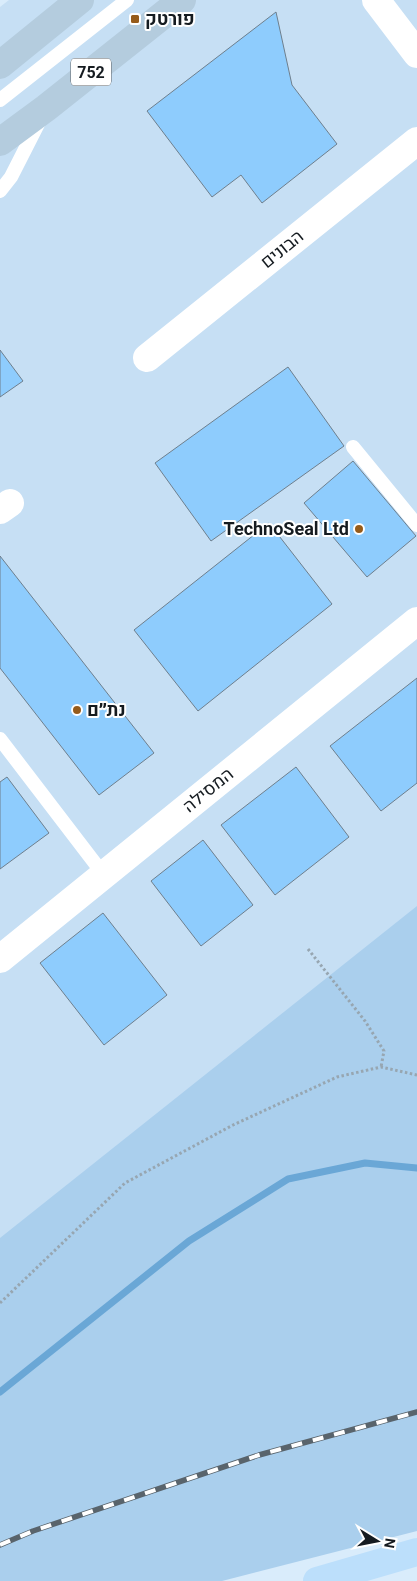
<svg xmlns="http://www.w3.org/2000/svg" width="417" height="1581" font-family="Roboto,Heebo,sans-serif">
	<rect width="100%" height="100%" fill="#d9ecfb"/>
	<path fill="#c6dff4" d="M9 0H417V931L0 1267V7Z"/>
	<path fill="#aacfed" d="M417 906V1531L222 1581H0V1238Z"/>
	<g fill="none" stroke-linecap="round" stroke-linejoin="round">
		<path stroke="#6aa7d6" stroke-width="7" d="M0 1392 189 1241 288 1179 365 1163 417 1168"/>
	</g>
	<path fill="#8eccfd" stroke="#6e7f8d" d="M276 12 292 85 337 144 262 203 241 175 212 197 147 111Z
		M0 350 23 381 0 397Z
		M288 367 344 446 211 541 155 463Z
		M353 461 416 536 367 577 304 503Z
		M269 523 332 604 198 711 134 630Z
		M0 556 154 753 99 795 0 668Z
		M417 678V783L381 811 330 746Z
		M296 767 349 837 275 895 221 825Z
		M7 777 49 833 0 869V782Z
		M203 840 253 905 201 946 151 881Z
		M103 913 167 995 104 1045 40 963Z"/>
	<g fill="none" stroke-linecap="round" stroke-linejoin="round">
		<path stroke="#97a6b1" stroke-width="3" stroke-dasharray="2.5 2.5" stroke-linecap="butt" d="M308 949 365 1021 384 1051 381 1067
			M0 1303 125 1183 233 1125 337 1077 381 1067 417 1075"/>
		<path stroke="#fff" stroke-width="14" d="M0 100 127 0
			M0 191 11 177 40 120
			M353 447 417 525
			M0 739 104 875"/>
		<path stroke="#fff" stroke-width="28" d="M147 358 417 141
			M0 510 10 503
			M0 959 417 621"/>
		<path stroke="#fff" stroke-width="28" d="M376 0 417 54"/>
		<path stroke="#b4ccde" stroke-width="28" d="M0 65 80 0
			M0 142 46 108 182 0"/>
		<path stroke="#bcdffb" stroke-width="28" d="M317 1581 417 1552"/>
		<defs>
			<path id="rail" d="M0 1545 33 1531 259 1455 417 1412"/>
		</defs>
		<use href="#rail" stroke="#59646c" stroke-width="5.5"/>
		<use href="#rail" stroke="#fff" stroke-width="4" stroke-dasharray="11" stroke-linecap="butt"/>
	</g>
	<g fill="#965b1a" stroke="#fff" stroke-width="2">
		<rect x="130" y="14" width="10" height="10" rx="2.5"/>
		<circle cx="359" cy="529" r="5"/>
		<circle cx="77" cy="710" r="5"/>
	</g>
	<g text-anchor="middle" stroke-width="4" stroke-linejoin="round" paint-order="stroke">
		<rect fill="#fff" stroke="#5b5f63" stroke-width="1" x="71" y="58.5" width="40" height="27" rx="4"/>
		<g font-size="16" font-weight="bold" fill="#151b20">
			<text x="91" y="78">752</text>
		</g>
		<g font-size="18" font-weight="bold" fill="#151b20" stroke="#fff" text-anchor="start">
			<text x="145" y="25">פורטק</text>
			<text x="349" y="535" text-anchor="end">TechnoSeal Ltd</text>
			<text x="87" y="716">נת״ם</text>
		</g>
		<g font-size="18" fill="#151b20" stroke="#fff">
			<text transform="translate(282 249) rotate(-39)" y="6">הבונים</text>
			<text transform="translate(208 790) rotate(-39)" y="6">המסילה</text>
		</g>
	</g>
	<g transform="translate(377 1541) rotate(100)" stroke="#ffffff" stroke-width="4" paint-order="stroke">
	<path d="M0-4L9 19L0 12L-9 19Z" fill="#151b20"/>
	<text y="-8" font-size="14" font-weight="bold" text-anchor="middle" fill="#151b20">N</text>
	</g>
</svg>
